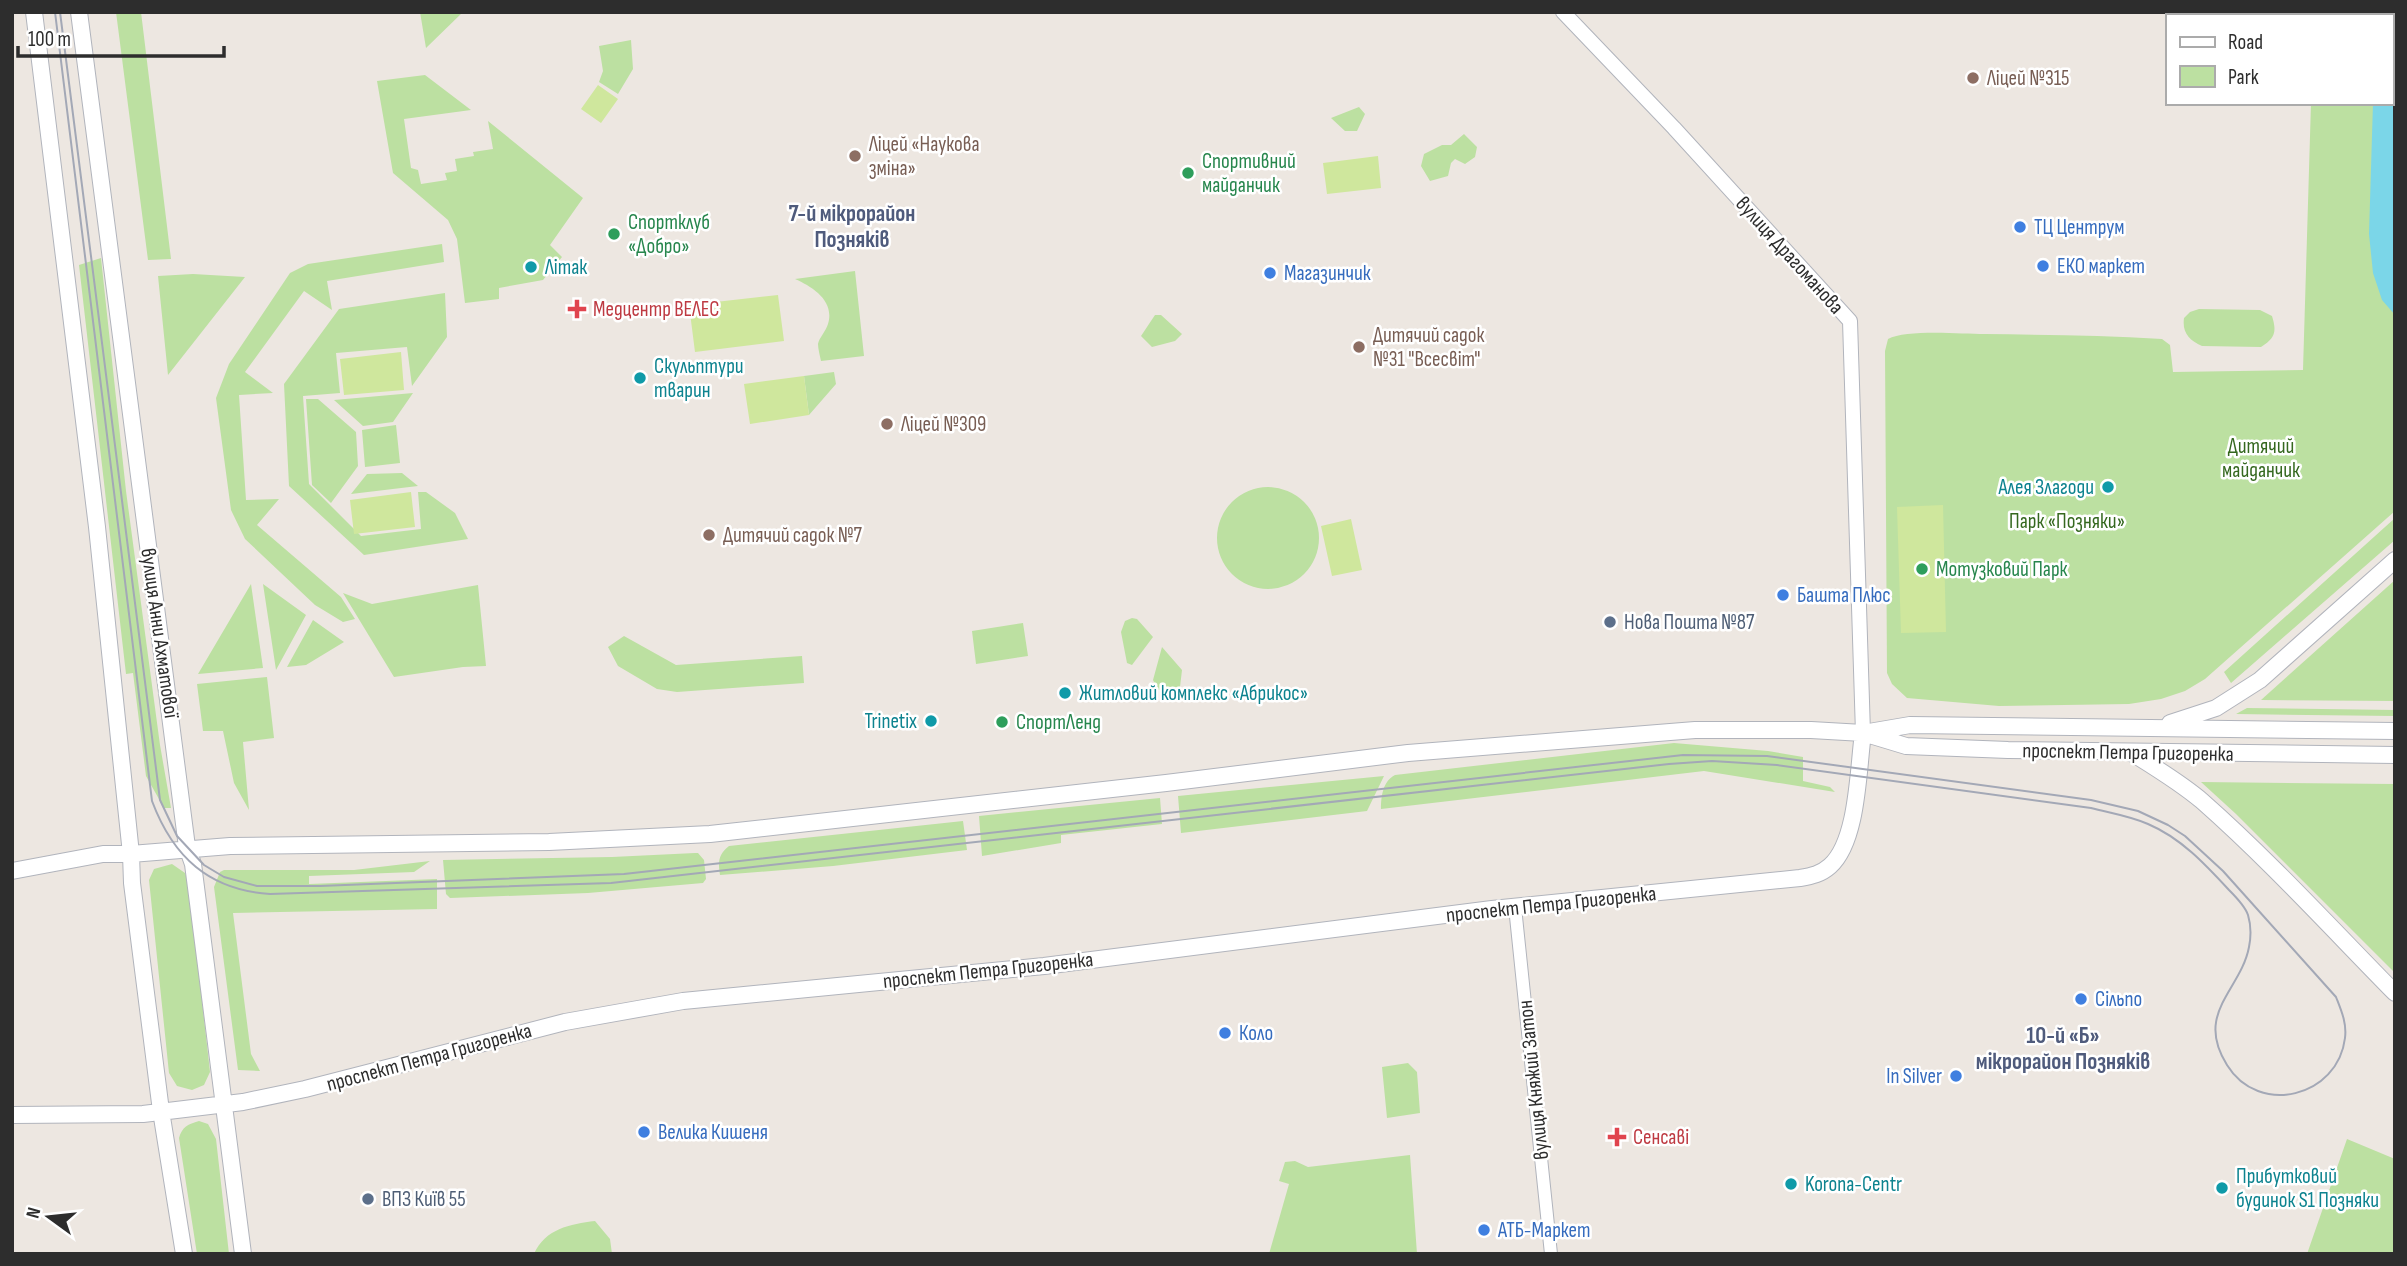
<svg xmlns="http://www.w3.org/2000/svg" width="2407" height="1266" font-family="'Sofia Sans Condensed',sans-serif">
	<rect width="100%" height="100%" fill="#ede7e1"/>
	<path fill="#bce0a1" d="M116 12H141L171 259 148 260Z
		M420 12H463L426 48Z
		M2314 12H2395V511L2205 679 2185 691 2161 699 2129 704 1999 706 1907 698 1892 684 1887 673 1885 351 1888 339C1906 329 1962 334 1984 334 2044 335 2103 335 2162 339L2170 345 2173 372 2303 370 2311 103H2391V16H2314Z
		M631 40 633 69 618 94 599 82 603 71 599 46Z
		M425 75 471 110 404 119 411 168 418 170 421 184 447 180 445 173 457 171 455 159 474 156 473 152 493 149 488 121 583 198 550 245 562 257 543 280 499 288V299L465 303 457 239 448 220 393 173 377 81Z
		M1359 107 1365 114 1357 131H1345L1331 118Z
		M1464 134 1477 147 1475 157 1465 164 1455 159 1451 163 1448 176 1430 181 1421 166 1424 154 1442 145H1451Z
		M442 244 444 262 327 281 332 310 304 291 245 372 273 393 239 395 246 500 279 499 257 525 341 597 355 619 343 622 315 605 245 539 231 510 216 398 229 364 290 273 308 264Z
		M101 258 126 491 160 745 171 808H164L146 776 133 673 126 674 79 265Z
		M855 271 864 356 821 361C820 356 818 349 818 344 819 338 826 331 828 324 835 301 813 287 795 279Z
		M193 274 245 277 168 375 158 276Z
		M445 293 447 337 412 386 407 347 336 353 340 393 303 396 309 484 361 536 421 529 418 492H426L455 513 468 539 364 555 289 486 284 384 339 309Z
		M2199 309 2260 310 2272 316C2277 332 2275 338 2261 347L2202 346C2189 340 2182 333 2184 318L2190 312Z
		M1155 315H1161L1182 334 1175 341 1152 347 1141 336Z
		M834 372 836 384 809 415 804 376Z
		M413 393 393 422 363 426 334 400Z
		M306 399H318L356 432 358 466 331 503 312 485Z
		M396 425 400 463 365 467 362 430Z
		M402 473 418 486 351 494 367 474Z
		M1217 538a51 51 0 1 1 102 0a51 51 0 1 1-102 0Z
		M2395 518V540L2231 683 2224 672Z
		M2395 580V701L2261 700Z
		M251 584 263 668 198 674Z
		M263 584 306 615 276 670Z
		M478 585 486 666 463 667 394 677 343 593 372 604Z
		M1132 618 1137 619 1153 637 1132 665 1127 663 1121 632 1125 621Z
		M313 620 344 642 306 665 287 667Z
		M1023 623 1028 656 976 664 972 631Z
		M624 636 676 665 802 656 804 683 677 692 657 689 618 666 608 647Z
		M1162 647 1182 670 1180 687 1158 690 1153 680Z
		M267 677 274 738 243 742 249 810 234 783 223 731H203L197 684Z
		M2247 708 2395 710V716L2236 714Z
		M1674 743 1768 751 1803 757V781L1830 787 1835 792 1704 771 1381 809C1381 796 1383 781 1395 775Z
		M1384 776 1367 811 1181 833 1178 796Z
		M2201 782 2395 784V973L2236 814Z
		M1160 798 1162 824 1061 835V843L982 856 979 816Z
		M963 821 967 850 833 866 720 875C718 862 718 855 729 846Z
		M695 853H698L704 860 706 879 703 883 588 893 450 898 446 894 443 860 612 857Z
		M430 861 414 872 309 876V884L437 879V909L233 913 251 1054 260 1071 238 1070 214 887 220 872 224 870H354Z
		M172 864 185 873 189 884 210 1072 204 1085 192 1090 177 1086 169 1073 149 880 154 869Z
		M1408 1063 1417 1072 1420 1113 1387 1118 1382 1067Z
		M199 1121 208 1124 216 1139 229 1254H197L179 1138C182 1127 188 1124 199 1121Z
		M2347 1139 2395 1159V1254H2307Z
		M1410 1155 1417 1254H1269L1289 1184 1279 1181 1285 1162 1295 1161 1308 1167Z
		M595 1221 610 1239 612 1254H534C545 1229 570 1224 595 1221Z"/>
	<path fill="#cfe79d" d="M598 85 618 99 601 123 581 109Z
		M1378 156 1381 188 1327 194 1323 163Z
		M778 295 784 341 695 352 689 305Z
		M401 352 404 390 344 395 340 359Z
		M804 376 809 415 750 424 744 384Z
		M411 492 415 527 354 534 350 500Z
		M1943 505 1946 632 1901 633 1897 507Z
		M1351 519 1362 570 1332 576 1321 526Z"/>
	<path fill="#7bd6e8" d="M2376 12H2395V315L2382 300 2373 273 2369 234 2373 103H2391V16H2376Z"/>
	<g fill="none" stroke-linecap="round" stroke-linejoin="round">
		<defs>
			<path id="minor" d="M1515 907 1551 1254"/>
			<path id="tertiary" d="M1563 12 1674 128 1850 321 1863 733"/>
			<path id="secondary" d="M34 12 97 527 131 854 132 883 161 1111 184 1254
				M79 12 187 847 193 864 243 1254
				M2170 723 2216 708 2260 680 2395 560
				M1869 732 1910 725 2395 731
				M2132 753C2156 768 2181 783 2202 801 2270 861 2332 929 2395 993
				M12 871 103 854H131L230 846 549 842 710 834 1166 783 1408 753 1695 730H1811L1863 733 1906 746 2008 750 2395 755
				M12 1115 143 1114 243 1102 305 1089 565 1022 683 1001 1044 966 1492 909 1800 878C1812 876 1821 874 1830 866 1858 841 1858 769 1863 733"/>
		</defs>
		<use href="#minor" stroke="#b1b4bc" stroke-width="14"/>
		<use href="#tertiary" stroke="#b1b4bc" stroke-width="16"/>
		<use href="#secondary" stroke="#b1b4bc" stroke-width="18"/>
		<use href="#minor" stroke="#fff" stroke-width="12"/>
		<use href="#tertiary" stroke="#fff" stroke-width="14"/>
		<use href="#secondary" stroke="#fff" stroke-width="16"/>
		<path stroke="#a3a8b6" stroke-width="2" d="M55 12 152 801C173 857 209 890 270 894L611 883 1669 764 1712 761 1777 765 2091 808C2110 813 2130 816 2148 824 2181 838 2205 864 2229 890 2236 897 2245 906 2248 915 2251 925 2251 937 2249 947 2241 990 2194 1013 2227 1065 2259 1117 2338 1097 2345 1038 2347 1023 2341 1010 2336 997L2223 871 2185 836 2168 825 2138 811 2091 800 1767 756 1683 755 624 874 320 886H257L224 877 204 865 177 836 160 800 60 12"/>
	</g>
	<g fill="#8d6e63" stroke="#fff" stroke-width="2.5">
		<circle cx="1973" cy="78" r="7"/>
		<circle cx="855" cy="156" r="7"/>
		<circle cx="1359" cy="347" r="7"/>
		<circle cx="887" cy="424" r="7"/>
		<circle cx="709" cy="535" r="7"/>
	</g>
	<g fill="#2e9e5b" stroke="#fff" stroke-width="2.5">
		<circle cx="1188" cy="173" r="7"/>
		<circle cx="614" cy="234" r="7"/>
		<circle cx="1922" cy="569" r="7"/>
		<circle cx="1002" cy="722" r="7"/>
	</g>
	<g fill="#3f7fe0" stroke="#fff" stroke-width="2.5">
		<circle cx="2020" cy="227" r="7"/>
		<circle cx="2043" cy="266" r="7"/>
		<circle cx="1270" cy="273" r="7"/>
		<circle cx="1783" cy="595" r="7"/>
		<circle cx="2081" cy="999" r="7"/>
		<circle cx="1225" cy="1033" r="7"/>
		<circle cx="1956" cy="1076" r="7"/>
		<circle cx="644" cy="1132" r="7"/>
		<circle cx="1484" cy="1230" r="7"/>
	</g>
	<g fill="#0f9aa8" stroke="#fff" stroke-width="2.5">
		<circle cx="531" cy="267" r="7"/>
		<circle cx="640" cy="378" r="7"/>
		<circle cx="2108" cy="487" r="7"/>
		<circle cx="1065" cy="693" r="7"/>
		<circle cx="931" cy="721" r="7"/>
		<circle cx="1791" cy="1184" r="7"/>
		<circle cx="2222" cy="1188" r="7"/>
	</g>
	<g fill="#e0444e" stroke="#fff" stroke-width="2.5">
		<path d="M573.5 298.5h7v7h7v7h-7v7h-7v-7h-7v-7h7z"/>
		<path d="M1613.5 1126.5h7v7h7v7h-7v7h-7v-7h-7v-7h7z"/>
	</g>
	<g fill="#5c6f8a" stroke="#fff" stroke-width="2.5">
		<circle cx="1610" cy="622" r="7"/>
		<circle cx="368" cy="1199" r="7"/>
	</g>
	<g text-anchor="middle" stroke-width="5" stroke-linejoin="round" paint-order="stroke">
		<g font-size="21" fill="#785e54" stroke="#fff" text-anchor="start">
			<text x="1987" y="85">Ліцей №315</text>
			<text x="869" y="151">Ліцей «Наукова<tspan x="869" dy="24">зміна»</tspan></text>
			<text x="1373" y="342">Дитячий садок<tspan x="1373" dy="24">№31 "Всесвіт"</tspan></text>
			<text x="901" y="431">Ліцей №309</text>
			<text x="723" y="542">Дитячий садок №7</text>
		</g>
		<g font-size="21" fill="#27864d" stroke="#fff" text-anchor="start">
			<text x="1202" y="168">Спортивний<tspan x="1202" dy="24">майданчик</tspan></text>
			<text x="628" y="229">Спортклуб<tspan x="628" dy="24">«Добро»</tspan></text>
			<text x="1936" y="576">Мотузковий Парк</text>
			<text x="1016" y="729">СпортЛенд</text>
		</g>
		<g font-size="21" fill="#366cbe" stroke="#fff" text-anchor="start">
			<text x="2034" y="234">ТЦ Центрум</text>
			<text x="2057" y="273">ЕКО маркет</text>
			<text x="1284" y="280">Магазинчик</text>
			<text x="1797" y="602">Башта Плюс</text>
			<text x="2095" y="1006">Сільпо</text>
			<text x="1239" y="1040">Коло</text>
			<text x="1942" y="1083" text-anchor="end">In Silver</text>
			<text x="658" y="1139">Велика Кишеня</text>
			<text x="1498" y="1237">АТБ-Маркет</text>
		</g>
		<g font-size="21" fill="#2d2d2d" stroke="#fff">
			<text transform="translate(1790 255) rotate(48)" y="7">вулиця Драгоманова</text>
			<text transform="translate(160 633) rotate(82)" y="7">вулиця Анни Ахматової</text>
			<text transform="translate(2128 752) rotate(1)" y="7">проспект Петра Григоренка</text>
			<text transform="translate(1551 904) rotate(-6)" y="7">проспект Петра Григоренка</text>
			<text transform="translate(988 970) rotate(-6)" y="7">проспект Петра Григоренка</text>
			<text transform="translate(429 1057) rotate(-15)" y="7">проспект Петра Григоренка</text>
			<text transform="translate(1533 1080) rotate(-96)" y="7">вулиця Княжий Затон</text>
		</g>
		<g font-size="21" fill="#0d838f" stroke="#fff" text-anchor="start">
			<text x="545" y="274">Літак</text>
			<text x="654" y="373">Скульптури<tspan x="654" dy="24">тварин</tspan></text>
			<text x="2094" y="494" text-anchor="end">Алея Злагоди</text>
			<text x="1079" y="700">Житловий комплекс «Абрикос»</text>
			<text x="917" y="728" text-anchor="end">Trinetix</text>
			<text x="2236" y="1183">Прибутковий<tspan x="2236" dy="24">будинок S1 Позняки</tspan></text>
			<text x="1805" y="1191">Korona-Centr</text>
		</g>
		<g font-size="21" fill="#be3a42" stroke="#fff" text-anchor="start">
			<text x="593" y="316">Медцентр ВЕЛЕС</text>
			<text x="1633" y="1144">Сенсаві</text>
		</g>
		<g font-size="21" fill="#35681f" stroke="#fff">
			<text x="2261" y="453">Дитячий<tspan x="2261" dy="24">майданчик</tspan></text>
			<text x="2067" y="528">Парк «Позняки»</text>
		</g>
		<g font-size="21" fill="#4e5e75" stroke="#fff" text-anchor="start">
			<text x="1624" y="629">Нова Пошта №87</text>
			<text x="382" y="1206">ВПЗ Київ 55</text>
		</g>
		<g font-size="23" font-weight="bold" fill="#4f5b7c" stroke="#fff">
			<text x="852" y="221">7-й мікрорайон<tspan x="852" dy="26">Позняків</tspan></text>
			<text x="2063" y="1043">10-й «Б»<tspan x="2063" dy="26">мікрорайон Позняків</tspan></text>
		</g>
	</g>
	<rect width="2407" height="1266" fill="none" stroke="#2d2d2d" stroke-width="28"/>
	<rect x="2166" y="14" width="228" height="91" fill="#ffffff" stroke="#ababab" stroke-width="2"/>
	<rect x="2180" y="37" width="35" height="10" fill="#ffffff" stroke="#ababab" stroke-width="2"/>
	<text x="2228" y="49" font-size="21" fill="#2d2d2d">Road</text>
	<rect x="2180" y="66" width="35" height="21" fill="#bce0a1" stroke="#ababab" stroke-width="2"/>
	<text x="2228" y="84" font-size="21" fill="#2d2d2d">Park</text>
	<g transform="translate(49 1217) rotate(285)" stroke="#ffffff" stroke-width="5" paint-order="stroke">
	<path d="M0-5L12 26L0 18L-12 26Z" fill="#2d2d2d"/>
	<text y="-10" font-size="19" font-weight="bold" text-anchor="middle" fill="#2d2d2d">N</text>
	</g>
	<path d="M18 46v10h206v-10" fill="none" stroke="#2d2d2d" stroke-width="3.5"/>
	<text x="28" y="46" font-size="21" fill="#2d2d2d" stroke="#ffffff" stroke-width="5" paint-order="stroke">100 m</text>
</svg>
